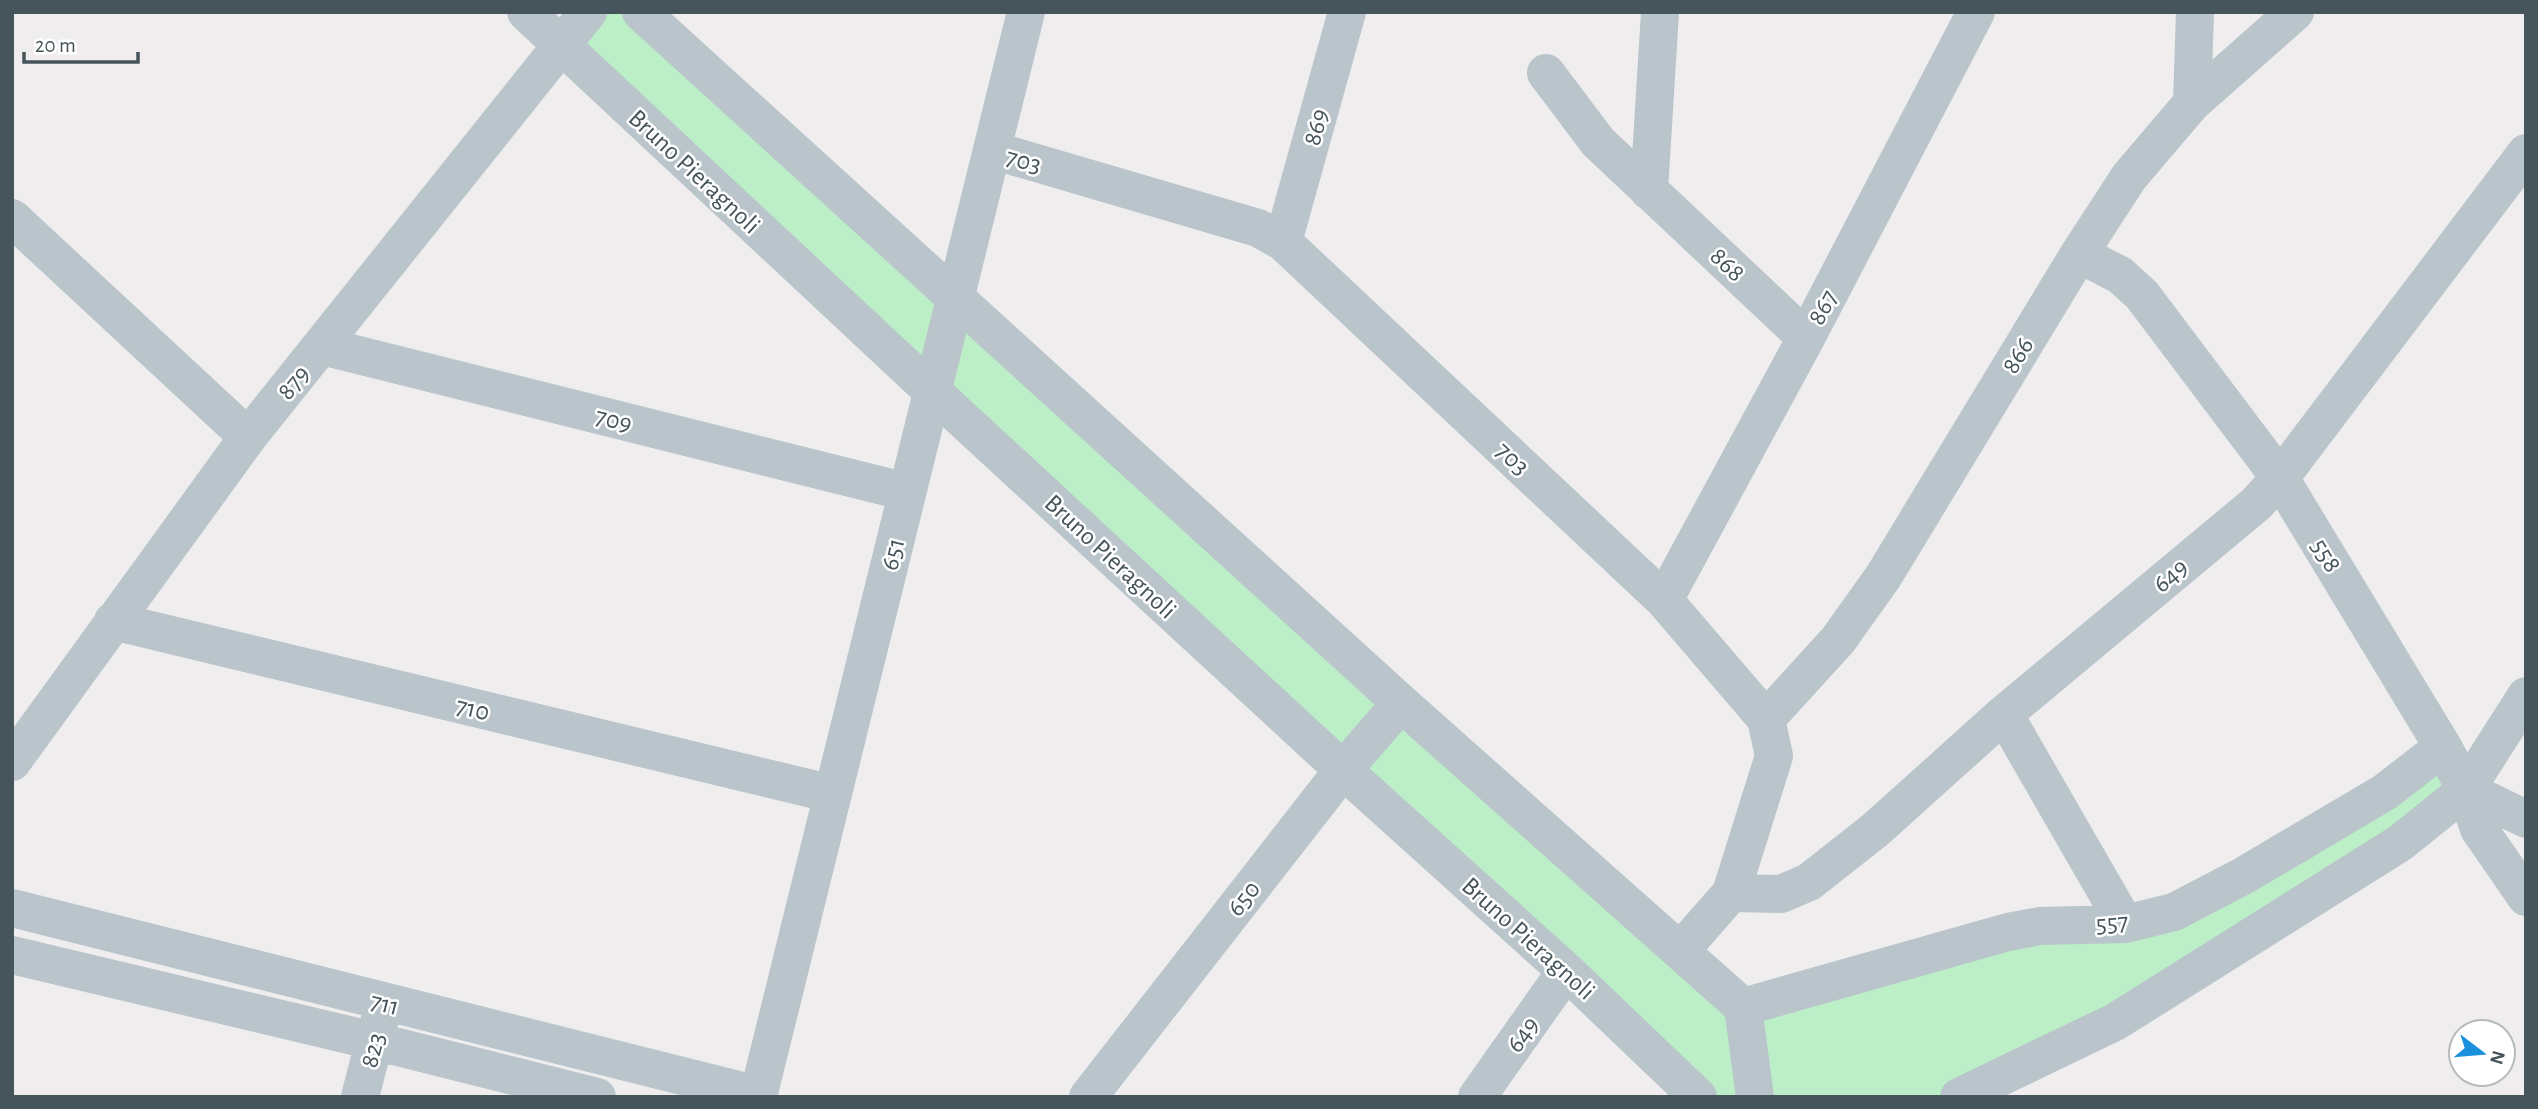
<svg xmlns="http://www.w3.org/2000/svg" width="2538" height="1109" font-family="'Alegreya Sans',sans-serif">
	<rect width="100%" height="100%" fill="#f0edee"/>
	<path fill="#bceec7" d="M588 12H641L1743 1007 2125 924 2443 747 2466 790 1959 1097H1698L559 45Z"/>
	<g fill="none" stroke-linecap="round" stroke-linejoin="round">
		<path stroke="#b9c5cb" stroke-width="38" d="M526 12 932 391 1343 770 1566 971 1698 1097
			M641 12 1401 703 1743 1007 1755 1097
			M1546 73 1598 142 1806 338
			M2192 103 2195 12
			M992 150 1258 228 1283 242 1664 600 1766 719 1774 756 1731 893 1681 950
			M1649 191 1660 12
			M12 218 248 437
			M1283 242 1347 12
			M2079 254 2120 275 2142 295 2280 478 2443 747 2466 790 2479 829 2526 897
			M322 346 907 492
			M1664 600 1806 338 1976 12
			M113 621 833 794
			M2004 714 2125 924
			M1766 719 1838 640 1883 577 2079 254 2129 177 2192 103 2295 12
			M12 762 248 437 588 12
			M2466 790 2526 819
			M1731 893 1781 894 1809 882 1875 830 2004 714 2256 504 2280 478 2526 153
			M12 908 758 1095
			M12 955 374 1041 597 1097
			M1743 1007 2008 932 2040 926 2125 924 2174 912 2243 876 2385 792 2443 747
			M360 1097 381 1015
			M758 1097 1026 12
			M1088 1097 1343 770 1401 703
			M1477 1097 1566 971
			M1959 1097 2115 1022 2400 843 2466 790 2526 696"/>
	</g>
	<g text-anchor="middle" stroke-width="5" stroke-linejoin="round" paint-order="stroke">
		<g font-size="26" fill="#46545b" stroke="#fff">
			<text transform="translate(1315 127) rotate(-75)" y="9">869</text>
			<text transform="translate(1024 160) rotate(16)" y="9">703</text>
			<text transform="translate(695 171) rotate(43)" y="9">Bruno Pieragnoli</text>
			<text transform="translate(1728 264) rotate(43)" y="9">868</text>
			<text transform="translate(1822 307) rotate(-62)" y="9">867</text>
			<text transform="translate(2017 355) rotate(-59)" y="9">866</text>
			<text transform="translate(293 382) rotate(-51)" y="9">879</text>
			<text transform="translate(614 419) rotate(14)" y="9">709</text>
			<text transform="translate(1513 458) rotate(43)" y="9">703</text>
			<text transform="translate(892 554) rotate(-76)" y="9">651</text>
			<text transform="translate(2327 555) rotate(59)" y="9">558</text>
			<text transform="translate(1111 556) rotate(43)" y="9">Bruno Pieragnoli</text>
			<text transform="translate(2170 575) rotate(-40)" y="9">649</text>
			<text transform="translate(473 708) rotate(13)" y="9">710</text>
			<text transform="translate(1243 898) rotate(-52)" y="9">650</text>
			<text transform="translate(2112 922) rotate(-5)" y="9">557</text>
			<text transform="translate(1529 938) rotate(42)" y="9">Bruno Pieragnoli</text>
			<text transform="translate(385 1003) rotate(14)" y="9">711</text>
			<text transform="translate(1522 1034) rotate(-54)" y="9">649</text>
			<text transform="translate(372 1050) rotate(-75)" y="9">823</text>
		</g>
	</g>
	<rect width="2538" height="1109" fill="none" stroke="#46545b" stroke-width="28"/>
	<g transform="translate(2482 1053) rotate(106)"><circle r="33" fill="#ffffff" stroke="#b5bbbd" stroke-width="2"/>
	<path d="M0-5L12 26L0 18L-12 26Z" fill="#1b91dd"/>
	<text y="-10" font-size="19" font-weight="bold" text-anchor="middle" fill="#46545b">N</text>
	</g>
	<path d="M24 52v10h114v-10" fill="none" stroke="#46545b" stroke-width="3.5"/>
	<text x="35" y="52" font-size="21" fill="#46545b" stroke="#ffffff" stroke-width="5" paint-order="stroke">20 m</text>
</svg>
